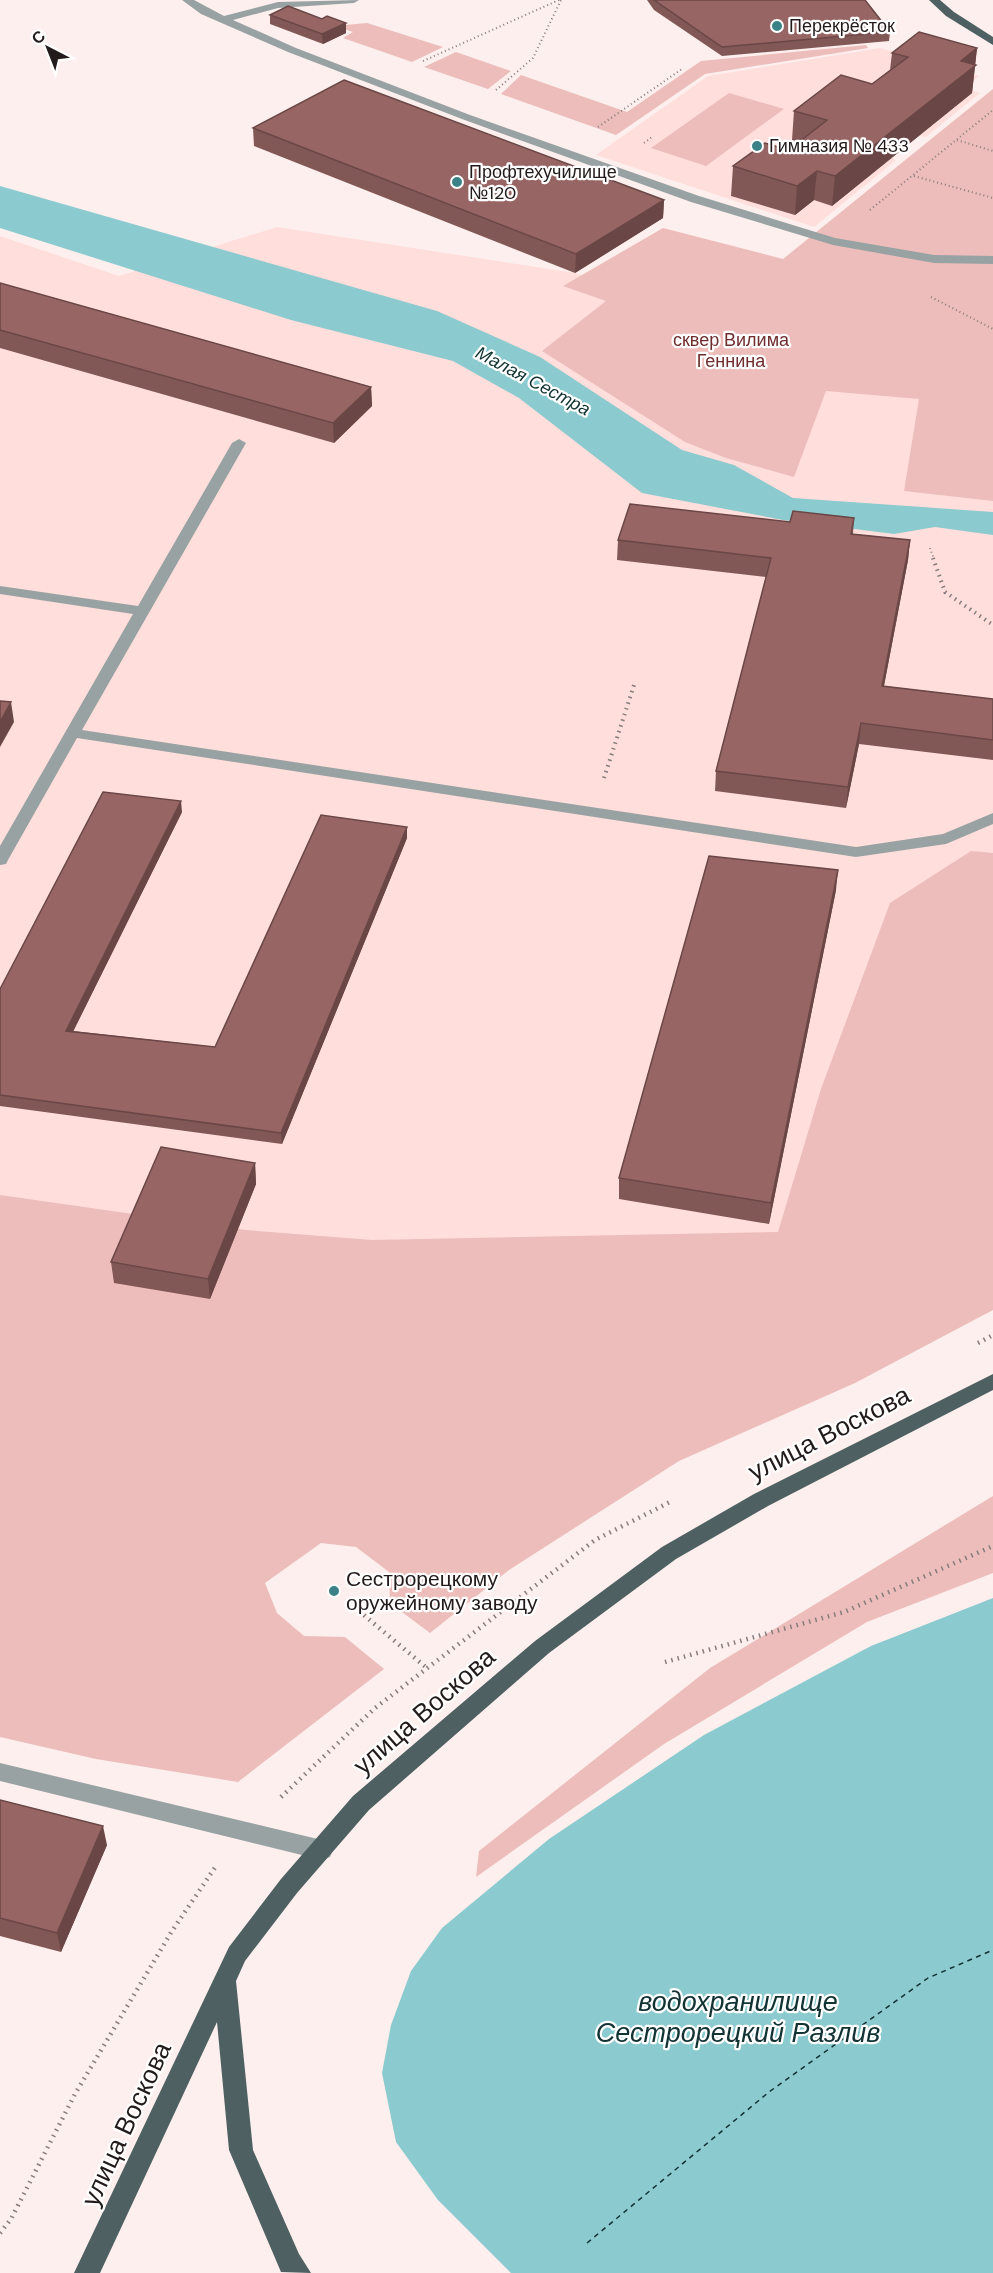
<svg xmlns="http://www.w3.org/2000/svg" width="993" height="2273" font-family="'DM Sans',sans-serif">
	<rect width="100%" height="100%" fill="#fdefee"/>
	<path fill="#ffdedc" d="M880 48 979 76 964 88 980 93 926 137 919 136 892 158 896 160 814 227 596 155 708 76Z
		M277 227 575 273 699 321 993 381V1146L851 1234 0 1432V236L119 276Z"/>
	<path fill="#ecbdba" d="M367 23 443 47 412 62 343 38 353 32 335 26Z
		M866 45 868 48 705 74 616 135 501 94 521 75 627 112 701 61Z
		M456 52 511 71 488 89 424 67Z
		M993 89V501L904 491 919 399 826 391 794 477 726 458 685 442 542 351 606 301 563 286 663 228 783 259Z
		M729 93 784 109 706 166 651 148Z
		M971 851 993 853V1310L855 1383 679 1461 509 1570 430 1633 390 1603 389 1572 356 1547 321 1543 265 1583 277 1613 304 1636 345 1637 384 1669 238 1782 96 1759 0 1737V1195L245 1230 372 1240 778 1232 821 1089 890 903Z
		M993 1496V1573L867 1622 664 1744 476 1877 479 1851 710 1668Z"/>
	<path fill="#8bcace" d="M0 186 437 311 540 357 682 450 734 465 793 498 993 512V535L935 527 894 534 783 520 642 493 519 398 453 361 291 320 0 228Z
		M993 1598V2273H511L438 2200 396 2142 382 2073 391 2025 411 1971 442 1928 549 1839 704 1735 871 1646Z"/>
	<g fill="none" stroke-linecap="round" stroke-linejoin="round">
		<path stroke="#123234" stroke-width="1.5" stroke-dasharray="5 4.5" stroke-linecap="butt" d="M587 2243 769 2092 928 1978 993 1950"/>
		<path stroke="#877d7c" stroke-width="2" stroke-dasharray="1 3" stroke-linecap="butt" d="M423 61 559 0
			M496 90 533 58 561 0
			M598 127 682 69
			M957 140 993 151
			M644 143 652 137
			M914 176 993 198
			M870 210 993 110
			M931 297 993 329
			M930 548 934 559"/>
		<path stroke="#877d7c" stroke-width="4" stroke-dasharray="1.5 4.5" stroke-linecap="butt" d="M933 558 945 592 993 625
			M604 778 635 682"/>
		<path stroke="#877d7c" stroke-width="4.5" stroke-dasharray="1.5 5" stroke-linecap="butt" d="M978 1343 993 1335
			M359 1611 428 1669
			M665 1662 844 1612 993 1546
			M281 1797 375 1708 595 1540 670 1502
			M0 2233 11 2219 75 2094 172 1931 216 1866"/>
		<path fill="#98a2a3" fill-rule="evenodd" d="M182 0H194L224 16 278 2 359 0 354 3 278 8 233 20 296 48 470 115 699 196 835 238 934 255 993 256V264L934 263 833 245 691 202 462 119 288 52 201 14Z
			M239 439 246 443 82 730 856 847 943 834 993 813V824L946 844 856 857 77 738 8 860 6 864 0 865V846L133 614 0 594V586L138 606 232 443Z
			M0 1763 322 1840 330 1843 333 1850 330 1857 322 1860 0 1781Z"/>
		<path fill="#4e6061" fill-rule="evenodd" d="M929 0H940L954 12 993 37V45L946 16Z
			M993 1374V1390L768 1506 676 1559 549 1653 369 1810 297 1893 245 1961 236 1981 253 2150 299 2254 311 2273 281 2272 229 2150 217 2022 100 2273H74L229 1947 281 1879 353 1796 535 1641 662 1547 754 1494Z"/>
	</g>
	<path fill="#825856" d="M647 0H865L890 32 889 41 722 56 654 10Z
		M270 15 346 33 323 44 270 24Z
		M977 48 972 93 832 206 814 200 795 215 731 196 733 166 789 150 799 142 792 140 794 111 872 84 890 70 892 53Z
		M253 128 664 200 663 218 575 273 254 146Z
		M0 283 371 387 372 406 334 443 0 348Z
		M854 518 853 534 910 540 908 560 884 686 993 699V760L859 744 846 808 715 791 716 771 766 577 617 560 618 540 790 522Z
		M182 812 73 1031 215 1047 407 827V838L282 1144 0 1106V989Z
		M836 890 769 1224 619 1199V1178Z
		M255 1163 256 1184 210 1299 114 1283 111 1262Z
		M0 1800 107 1845 61 1952 0 1936Z"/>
	<path fill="#6a4746" d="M346 23V33L323 44 322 34Z
		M977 48 972 93 832 206 835 176 961 61Z
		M817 171 814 200 795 215 797 186Z
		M664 200 663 218 575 273 576 254Z
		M371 387 372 406 334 443 333 423Z
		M910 540 908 560 880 706 882 686Z
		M11 702 14 722 0 747V722Z
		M861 723 859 744 846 808 848 787Z
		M181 801 182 812 68 1042 66 1031Z
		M407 827V838L282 1144 281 1133Z
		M838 870 836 890 769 1224 771 1203Z
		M255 1163 256 1184 210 1299 208 1279Z
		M103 1826 107 1845 61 1952 57 1933Z"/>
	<path fill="#976664" stroke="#6a4746" stroke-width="1.5" d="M654 0H865L890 32 722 47Z
		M288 6 322 19 327 16 346 23 322 34 270 15Z
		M919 32 977 48 961 61 976 65 835 176 817 171 797 186 733 166 765 143 789 150 827 120 794 111 841 75 872 84 908 57 892 53Z
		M344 80 664 200 576 254 253 128Z
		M0 283 371 387 333 423 0 330Z
		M630 504 790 522 793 511 854 518 851 534 910 540 882 686 993 699V740L861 723 848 787 716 771 771 558 618 540Z
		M0 701 11 702 0 722Z
		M103 792 181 801 66 1031 215 1047 321 815 407 827 281 1133 0 1095V989Z
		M709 856 838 870 771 1203 619 1178Z
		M161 1147 255 1163 208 1279 111 1262Z
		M0 1800 103 1826 57 1933 0 1918Z"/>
	<g fill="#3a8287" stroke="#fff" stroke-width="2">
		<circle cx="777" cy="26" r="6"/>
		<circle cx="757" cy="146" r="6"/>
		<circle cx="457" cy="182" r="6"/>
		<circle cx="334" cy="1591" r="6"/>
	</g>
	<g text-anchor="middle" stroke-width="4.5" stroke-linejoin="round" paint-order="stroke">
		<g font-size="18" fill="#231b1b" stroke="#fff" text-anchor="start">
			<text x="789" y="32">Перекрёсток</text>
			<text x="769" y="152">Гимназия № 433</text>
			<text x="469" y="178">Профтехучилище<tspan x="469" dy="21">№120</tspan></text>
		</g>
		<g font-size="18" fill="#6f2d2d" stroke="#fff">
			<text x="731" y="346">сквер Вилима<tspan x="731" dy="21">Геннина</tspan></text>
		</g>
		<g font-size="18" font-style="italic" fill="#123234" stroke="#fff">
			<text transform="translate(533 381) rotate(28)" y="6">Малая Сестра</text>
		</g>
		<g font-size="21" fill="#231b1b" stroke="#fff" text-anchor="start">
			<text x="346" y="1586">Сестрорецкому<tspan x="346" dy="24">оружейному заводу</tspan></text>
		</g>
		<g font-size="26" fill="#231b1b" stroke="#fff">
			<text transform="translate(829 1433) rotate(-27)" y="9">улица Воскова</text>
			<text transform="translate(424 1711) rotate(-41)" y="9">улица Воскова</text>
			<text transform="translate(126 2124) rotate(-65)" y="9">улица Воскова</text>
		</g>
		<g font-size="27" font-style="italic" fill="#123234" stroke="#fff">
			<text x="738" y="2011">водохранилище<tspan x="738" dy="31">Сестрорецкий Разлив</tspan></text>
		</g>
	</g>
	<g transform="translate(48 48) rotate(318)" stroke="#ffffff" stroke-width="4.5" paint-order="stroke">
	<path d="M0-4.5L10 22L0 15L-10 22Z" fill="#231b1b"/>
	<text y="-9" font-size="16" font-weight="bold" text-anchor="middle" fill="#231b1b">С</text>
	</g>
</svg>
